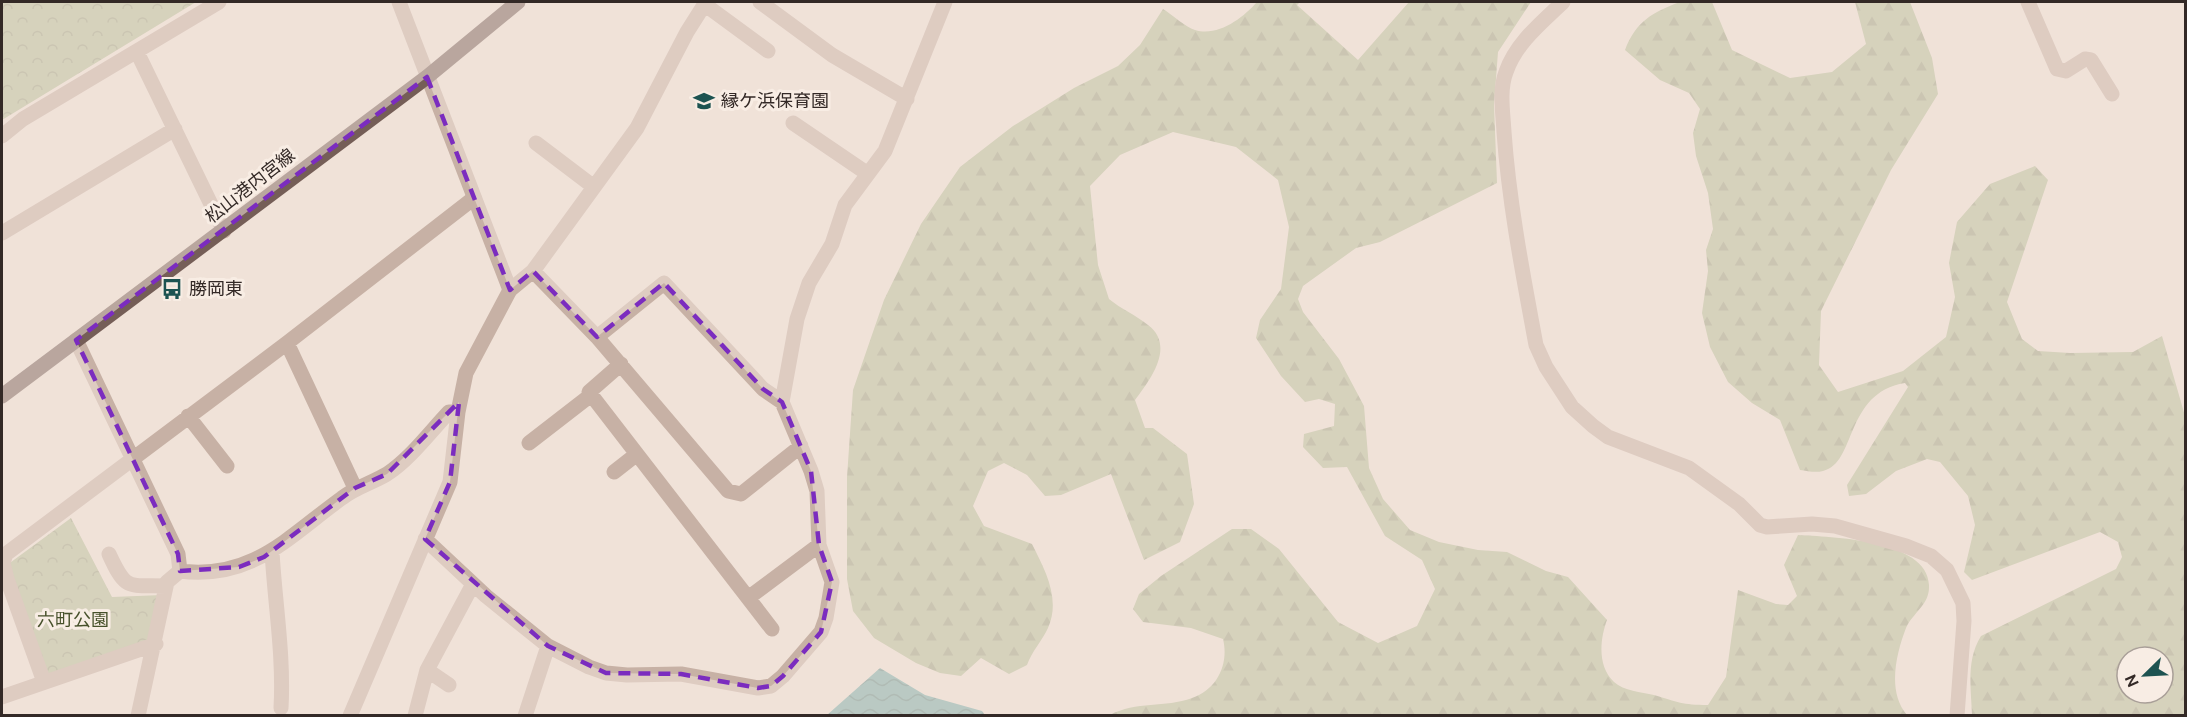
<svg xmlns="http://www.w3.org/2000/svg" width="2187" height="717" font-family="Ubuntu,'Noto Sans JP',sans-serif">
	<defs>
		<pattern id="forest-firs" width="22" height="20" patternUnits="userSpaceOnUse" patternTransform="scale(1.5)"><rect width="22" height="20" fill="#b6be99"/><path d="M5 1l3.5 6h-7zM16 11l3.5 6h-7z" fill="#9da384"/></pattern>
		<pattern id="park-crowns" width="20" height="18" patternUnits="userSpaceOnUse" patternTransform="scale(1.5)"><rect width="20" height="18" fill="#b6be99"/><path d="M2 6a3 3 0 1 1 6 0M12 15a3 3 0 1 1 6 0" fill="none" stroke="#9da384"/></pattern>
		<pattern id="water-waves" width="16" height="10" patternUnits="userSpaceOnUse" patternTransform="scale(1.5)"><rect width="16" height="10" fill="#78aca8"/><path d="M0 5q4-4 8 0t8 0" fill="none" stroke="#638c89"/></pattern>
	</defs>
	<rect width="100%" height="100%" fill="#f0e2d8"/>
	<path fill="url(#forest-firs)" fill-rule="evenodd" d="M1257 2H1300L1297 5 1358 60 1409 2H1531L1498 52 1494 105 1497 183 1380 242 1356 248 1303 286 1298 299 1303 312 1339 359 1364 406 1369 468 1383 499 1410 530 1439 542 1478 550 1507 552 1546 571 1568 577 1607 620C1600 639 1597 666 1614 682 1624 691 1641 692 1654 695 1678 702 1682 705 1708 705L1726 677 1738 590 1776 604 1788 605 1797 596 1784 565 1798 535C1829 537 1928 539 1929 585 1930 605 1913 612 1906 628 1896 654 1887 692 1907 715H1110C1136 701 1165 708 1192 698 1218 689 1229 663 1223 639L1191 628 1143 622 1133 609 1139 594 1161 576 1232 529H1251L1279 549 1338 622 1378 643 1417 626 1435 589 1422 560 1385 536 1347 467 1323 468 1303 447 1304 434 1334 426 1335 404 1319 399 1305 402 1281 376 1256 338 1260 320 1281 289 1289 227 1278 180 1236 147 1173 132 1120 155 1090 186 1098 265 1109 299C1121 309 1136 315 1148 325 1176 346 1150 380 1135 400L1145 428H1153L1187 454 1194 504 1180 542 1144 560 1111 474 1061 495 1045 496 1027 475 1004 463 988 471 973 506 984 526 1032 544C1045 570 1061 599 1048 628 1042 641 1032 651 1027 665L1009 674 981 658 961 676 940 673 916 663 874 638 853 611 847 579V477L853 390 884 300 921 224 960 167 1013 126 1074 88 1118 66 1140 45 1163 9C1173 15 1185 27 1195 30 1218 37 1243 18 1257 2Z
		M1680 2H1712L1732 50 1790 78 1832 72 1866 44 1855 2H1910L1932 58 1938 94 1891 170 1821 311 1819 365 1838 392 1903 371 1946 337 1955 297 1949 263 1957 222 1990 184 2035 166 2048 180 2007 302 2022 339 2038 351 2070 353 2133 352 2162 336 2185 416V715H1972C1971 688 1966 660 1981 636L2116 569 2122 557 2118 542 2100 532 1972 580 1964 572 1975 525 1968 496 1940 462 1927 459 1896 471 1866 494 1849 496 1847 485 1908 387 1905 383C1844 393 1857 463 1823 471 1816 473 1807 471 1800 470L1780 420 1752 403 1728 382 1710 347 1702 313 1708 271 1706 250 1713 229 1708 193 1696 156 1693 133 1700 109 1689 93 1660 80 1625 50C1636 21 1653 12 1680 2ZM2127 657H2163V693H2127Z"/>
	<path fill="url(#park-crowns)" d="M2 2H196L2 120Z
		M71 518 112 597 162 595 153 643 46 678 7 565Z"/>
	<path fill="url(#water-waves)" d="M880 668 925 695 982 711 985 715H827Z"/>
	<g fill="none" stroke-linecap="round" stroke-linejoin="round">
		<path stroke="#c7b1a5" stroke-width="15" d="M760 2 832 55 907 99
			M1563 2C1541 23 1516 43 1506 72 1499 90 1503 113 1504 132 1509 203 1523 275 1536 345L1546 367 1572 407 1593 426 1608 437 1689 468 1739 504 1760 525 1767 527 1812 524 1835 526 1906 546 1931 556 1947 570 1963 603 1964 621 1957 716
			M2028 2 2057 69 2066 71 2085 59 2091 60 2112 94
			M704 4 768 51
			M137 52 224 231
			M793 123 868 174
			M2 136 23 119 219 2
			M536 143 594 187
			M2 233 175 129
			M533 271 597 337 728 491 741 494 801 446
			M597 337 664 283 763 389 782 402
			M76 340 178 554 180 571C253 580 289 536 342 498 356 487 372 483 387 474 410 459 430 432 449 412H458
			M287 343 355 488
			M621 364 589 392 772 629
			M188 416 227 466
			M529 443 591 395
			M614 472 637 454
			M425 539 486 596 548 646 589 667 606 673 627 675 681 674 758 688 771 686 783 676 821 632 826 618 832 582 819 545 817 491 811 471 782 402 797 319 809 283 832 244 845 205 885 151 945 2
			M272 552C275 604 284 656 281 708
			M109 554C126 591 127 585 166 586
			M748 598 819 545
			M427 670 449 685
			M44 682 7 579 3 563 6 554 287 343 474 198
			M2 697 156 644
			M138 716 167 582 180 571
			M350 716 450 482 458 412 466 373 510 290 533 271 637 128 687 32 706 2
			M415 716 427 670 473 584
			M525 716 548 646"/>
		<path stroke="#c7b1a5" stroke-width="15" d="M399 2 510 290"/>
		<path stroke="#755e57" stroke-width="15" d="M2 396 427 77 518 2"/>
	</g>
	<path d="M0 0H2187V717H0ZM427 77 510 290 533 271 597 337 664 283 763 389 782 402 811 471 819 545 832 582 821 632 783 676 771 686 758 688 681 674 606 673 548 646 425 539 450 482 459 402 387 474 355 488 264 557 239 567 180 571 178 554 76 340Z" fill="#f0e2d8" fill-opacity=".55" fill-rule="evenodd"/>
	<path fill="none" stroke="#7b2cbf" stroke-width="4.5" stroke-dasharray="12 8" stroke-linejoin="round" d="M427 77 510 290 533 271 597 337 664 283 763 389 782 402 811 471 819 545 832 582 821 632 783 676 771 686 758 688 681 674 606 673 548 646 425 539 450 482 459 402 387 474 355 488 264 557 239 567 180 571 178 554 76 340Z"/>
	<defs>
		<symbol id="school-bare" viewBox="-9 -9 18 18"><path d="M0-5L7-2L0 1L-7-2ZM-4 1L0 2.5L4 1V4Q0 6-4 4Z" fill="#1d5351" stroke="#f8ede4" stroke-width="2.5" paint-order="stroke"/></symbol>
		<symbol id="bus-bare" viewBox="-9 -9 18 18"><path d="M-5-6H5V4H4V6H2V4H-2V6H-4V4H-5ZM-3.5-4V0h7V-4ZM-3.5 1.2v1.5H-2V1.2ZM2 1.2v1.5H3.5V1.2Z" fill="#1d5351" stroke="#f8ede4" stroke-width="2.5" paint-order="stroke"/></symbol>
	</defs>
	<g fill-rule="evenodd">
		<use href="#school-bare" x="689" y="86" width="30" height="30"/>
		<use href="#bus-bare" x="157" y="274" width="30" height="30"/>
	</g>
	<g text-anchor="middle" stroke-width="6" stroke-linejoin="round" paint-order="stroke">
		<g font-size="18" fill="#332926" stroke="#f8ede4" text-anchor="start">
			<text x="721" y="107">縁ケ浜保育園</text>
			<text x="189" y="295">勝岡東</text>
		</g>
		<g font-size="18" fill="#332926" stroke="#f8ede4">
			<text transform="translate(250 186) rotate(-38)" y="6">松山港内宮線</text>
		</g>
		<g font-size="18" fill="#47512b" stroke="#f8ede4">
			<text x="73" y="626">六町公園</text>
		</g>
	</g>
	<rect width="2187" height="717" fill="none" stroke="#332926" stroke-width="6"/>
	<g transform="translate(2145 675) rotate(246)"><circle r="28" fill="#f8ede4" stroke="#a99f98" stroke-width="1.5"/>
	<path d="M0-4.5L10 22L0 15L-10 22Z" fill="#1d5351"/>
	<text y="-9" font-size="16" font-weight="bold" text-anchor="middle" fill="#332926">N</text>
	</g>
</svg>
